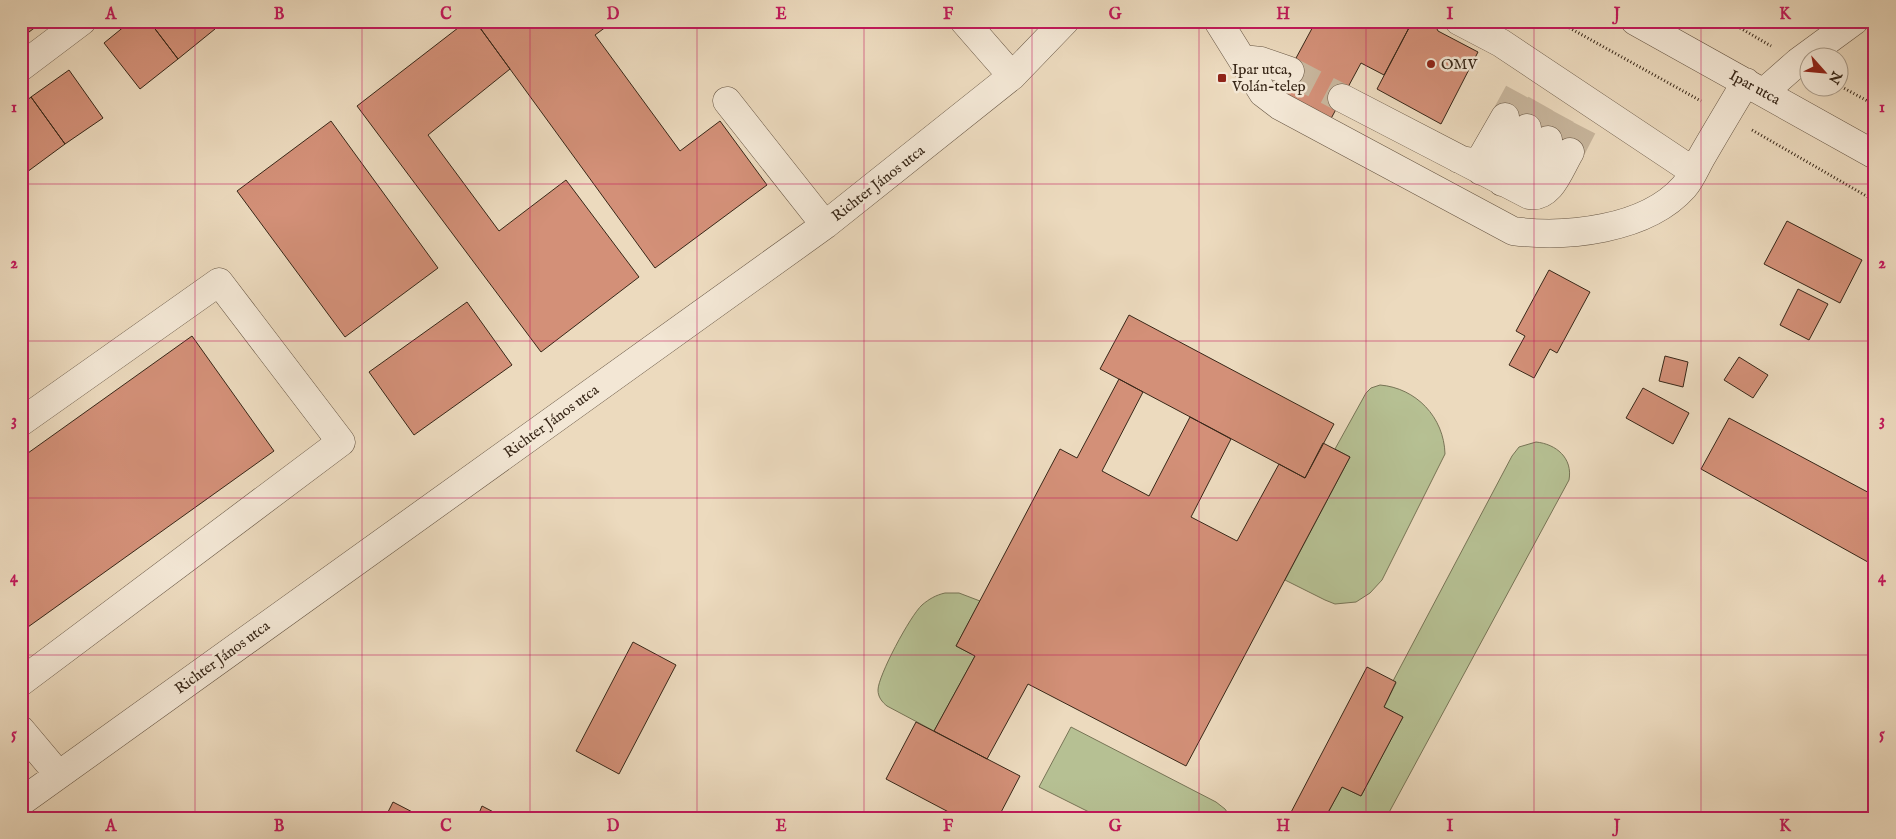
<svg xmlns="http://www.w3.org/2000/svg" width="1896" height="839" font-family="'IM FELL English',serif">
	<rect width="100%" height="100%" fill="#ecdabe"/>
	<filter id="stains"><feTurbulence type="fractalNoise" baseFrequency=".004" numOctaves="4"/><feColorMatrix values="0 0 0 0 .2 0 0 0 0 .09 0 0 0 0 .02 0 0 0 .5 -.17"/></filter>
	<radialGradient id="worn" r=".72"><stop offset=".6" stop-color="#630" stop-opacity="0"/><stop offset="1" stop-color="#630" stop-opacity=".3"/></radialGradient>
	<path fill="#b6c093" stroke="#777456" d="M1380 385C1416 388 1444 417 1445 454L1382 580 1370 593 1356 602 1335 604 1325 600 1285 580 1350 457 1335 449 1366 393 1371 388Z
		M1536 442C1556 444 1573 458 1569 480L1386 818H1325L1342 787 1361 796 1403 717 1384 707 1396 683 1393 681 1512 456 1519 447Z
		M945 593H959L980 601 956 646 975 656 934 731 887 706C882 702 878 697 878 690 878 676 910 616 922 605 929 599 936 595 945 593Z
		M1071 727 1216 802 1225 809 1231 818H1101L1039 787Z"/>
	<path fill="#d39078" stroke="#382718" d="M21 21H33L37 26 21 38Z
		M131 21H149L178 59 140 89 104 43Z
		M149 21H208L215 29 178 59Z
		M467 21H475L510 69 428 135 499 231 566 180 639 277 541 352 357 106Z
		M475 21H614L595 35 680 151 720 121 767 185 655 268Z
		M1316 21H1406L1411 24 1384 75 1361 63 1327 126 1275 97Z
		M1421 22 1426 25 1434 23 1438 31 1478 52 1441 124 1377 89 1411 24Z
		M69 70 103 118 65 144 31 97Z
		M31 97 65 144 27 172 21 164V105Z
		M331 121 438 268 345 337 237 191Z
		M1787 221 1862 260 1840 303 1764 264Z
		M1549 270 1590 292 1557 353 1550 349 1534 378 1509 365 1525 336 1516 331Z
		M1798 289 1828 304 1809 340 1780 325Z
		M467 302 512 365 414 435 369 372Z
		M1129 315 1334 424 1305 478 1100 369Z
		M192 336 274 451 21 632V458Z
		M1665 356 1688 362 1683 387 1659 381Z
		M1739 357 1768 375 1753 398 1724 380Z
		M1119 379 1143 392 1102 471 1149 496 1190 417 1231 439 1191 517 1237 541 1279 464 1305 478 1323 443 1350 457 1186 766 1028 684 987 759 934 731 975 656 956 646 1060 449 1077 458Z
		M1643 388 1689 413 1673 444 1626 418Z
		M1729 418 1875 496V566L1701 469Z
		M633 642 676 665 619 774 576 751Z
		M1367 667 1396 682 1384 707 1403 717 1361 796 1342 787 1325 818H1288Z
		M916 722 1020 776 998 818H960L886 779Z
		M393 802 424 818H385Z
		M482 806 505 818H477Z"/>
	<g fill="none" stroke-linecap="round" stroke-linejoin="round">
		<path stroke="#c8b69d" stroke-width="28" stroke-dasharray="28 14" stroke-linecap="butt" d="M1290 71 1342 98
			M1505 117 1523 84
			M1527 128 1545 96
			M1548 140 1566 107
			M1570 152 1587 119"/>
		<defs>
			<path id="minor" d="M964 21 1012 76
				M1218 21 1263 93 1280 106 1513 231C1566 238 1646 230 1684 187 1691 179 1696 167 1701 158 1716 132 1731 107 1746 82
				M1459 21 1501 43 1693 171
				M1635 21 1875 155
				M1242 59 1261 61 1290 71
				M21 67 82 21
				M1764 92 1798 62 1854 21
				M1342 98 1529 195C1551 199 1560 168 1570 152
				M727 101 825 225
				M1459 159C1468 162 1475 163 1482 157L1505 117
				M1481 171C1489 174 1497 174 1504 168L1527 128
				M1502 182 1518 184 1526 180 1548 140
				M21 422 219 282 341 442 21 682
				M21 730 58 774
				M21 802 825 225 1012 76 1065 21"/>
		</defs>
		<use href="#minor" stroke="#655442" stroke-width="29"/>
		<path stroke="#382718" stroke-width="3" stroke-dasharray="1 2.5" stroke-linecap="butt" d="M1557 21 1701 101
			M1728 21 1771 46
			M1838 85 1875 105
			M1752 130 1875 201"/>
		<use href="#minor" stroke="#f3e7d5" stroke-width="28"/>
	</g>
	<path fill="none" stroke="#c2185b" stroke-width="1" stroke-opacity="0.55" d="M195 21V818M362 21V818M530 21V818M697 21V818M864 21V818M1032 21V818M1199 21V818M1366 21V818M1534 21V818M1701 21V818M21 184H1875M21 341H1875M21 498H1875M21 655H1875"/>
	<g fill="#8f2418" stroke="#f3e7d5" stroke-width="2">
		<circle cx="1431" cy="64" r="5"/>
		<rect x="1217" y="73" width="10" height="10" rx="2.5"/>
	</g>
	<g text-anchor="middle" stroke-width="5" stroke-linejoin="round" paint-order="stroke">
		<g font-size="15" fill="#382718" stroke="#f3e7d5" text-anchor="start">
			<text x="1441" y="69">OMV</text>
			<text x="1232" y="74">Ipar utca,<tspan x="1232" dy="17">Volán-telep</tspan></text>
		</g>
		<g font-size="15" fill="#382718" stroke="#f3e7d5">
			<text transform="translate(1755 87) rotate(29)" y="5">Ipar utca</text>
			<text transform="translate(878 183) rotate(-38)" y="5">Richter János utca</text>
			<text transform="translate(551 421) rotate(-36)" y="5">Richter János utca</text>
			<text transform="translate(222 657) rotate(-36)" y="5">Richter János utca</text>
		</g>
	</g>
	<rect width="1896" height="839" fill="none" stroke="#ecdabe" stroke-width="55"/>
	<g transform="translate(1824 72) rotate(117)"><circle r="24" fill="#f3e7d5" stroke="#a89a89"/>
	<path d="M0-4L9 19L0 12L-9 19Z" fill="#8f2418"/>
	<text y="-8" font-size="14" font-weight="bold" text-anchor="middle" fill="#382718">N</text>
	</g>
	<rect x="28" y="28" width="1840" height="784" fill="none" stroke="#c2185b" stroke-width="2"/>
	<g font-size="16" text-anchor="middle" font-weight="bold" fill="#c2185b">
		<text x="111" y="19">A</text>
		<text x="279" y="19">B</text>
		<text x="446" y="19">C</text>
		<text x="613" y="19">D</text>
		<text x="781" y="19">E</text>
		<text x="948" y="19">F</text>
		<text x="1115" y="19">G</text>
		<text x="1283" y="19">H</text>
		<text x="1450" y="19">I</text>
		<text x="1617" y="19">J</text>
		<text x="1785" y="19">K</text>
		<text x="14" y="112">1</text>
		<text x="1882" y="112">1</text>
		<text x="14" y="268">2</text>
		<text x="1882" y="268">2</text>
		<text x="14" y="425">3</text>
		<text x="1882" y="425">3</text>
		<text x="14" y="582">4</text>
		<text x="1882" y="582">4</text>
		<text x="14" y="739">5</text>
		<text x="1882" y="739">5</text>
		<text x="111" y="831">A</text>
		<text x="279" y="831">B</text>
		<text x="446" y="831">C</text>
		<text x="613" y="831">D</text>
		<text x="781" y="831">E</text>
		<text x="948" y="831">F</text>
		<text x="1115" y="831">G</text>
		<text x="1283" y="831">H</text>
		<text x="1450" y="831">I</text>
		<text x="1617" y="831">J</text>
		<text x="1785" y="831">K</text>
	</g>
	<rect width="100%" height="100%" filter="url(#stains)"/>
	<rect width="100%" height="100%" fill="url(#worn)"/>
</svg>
